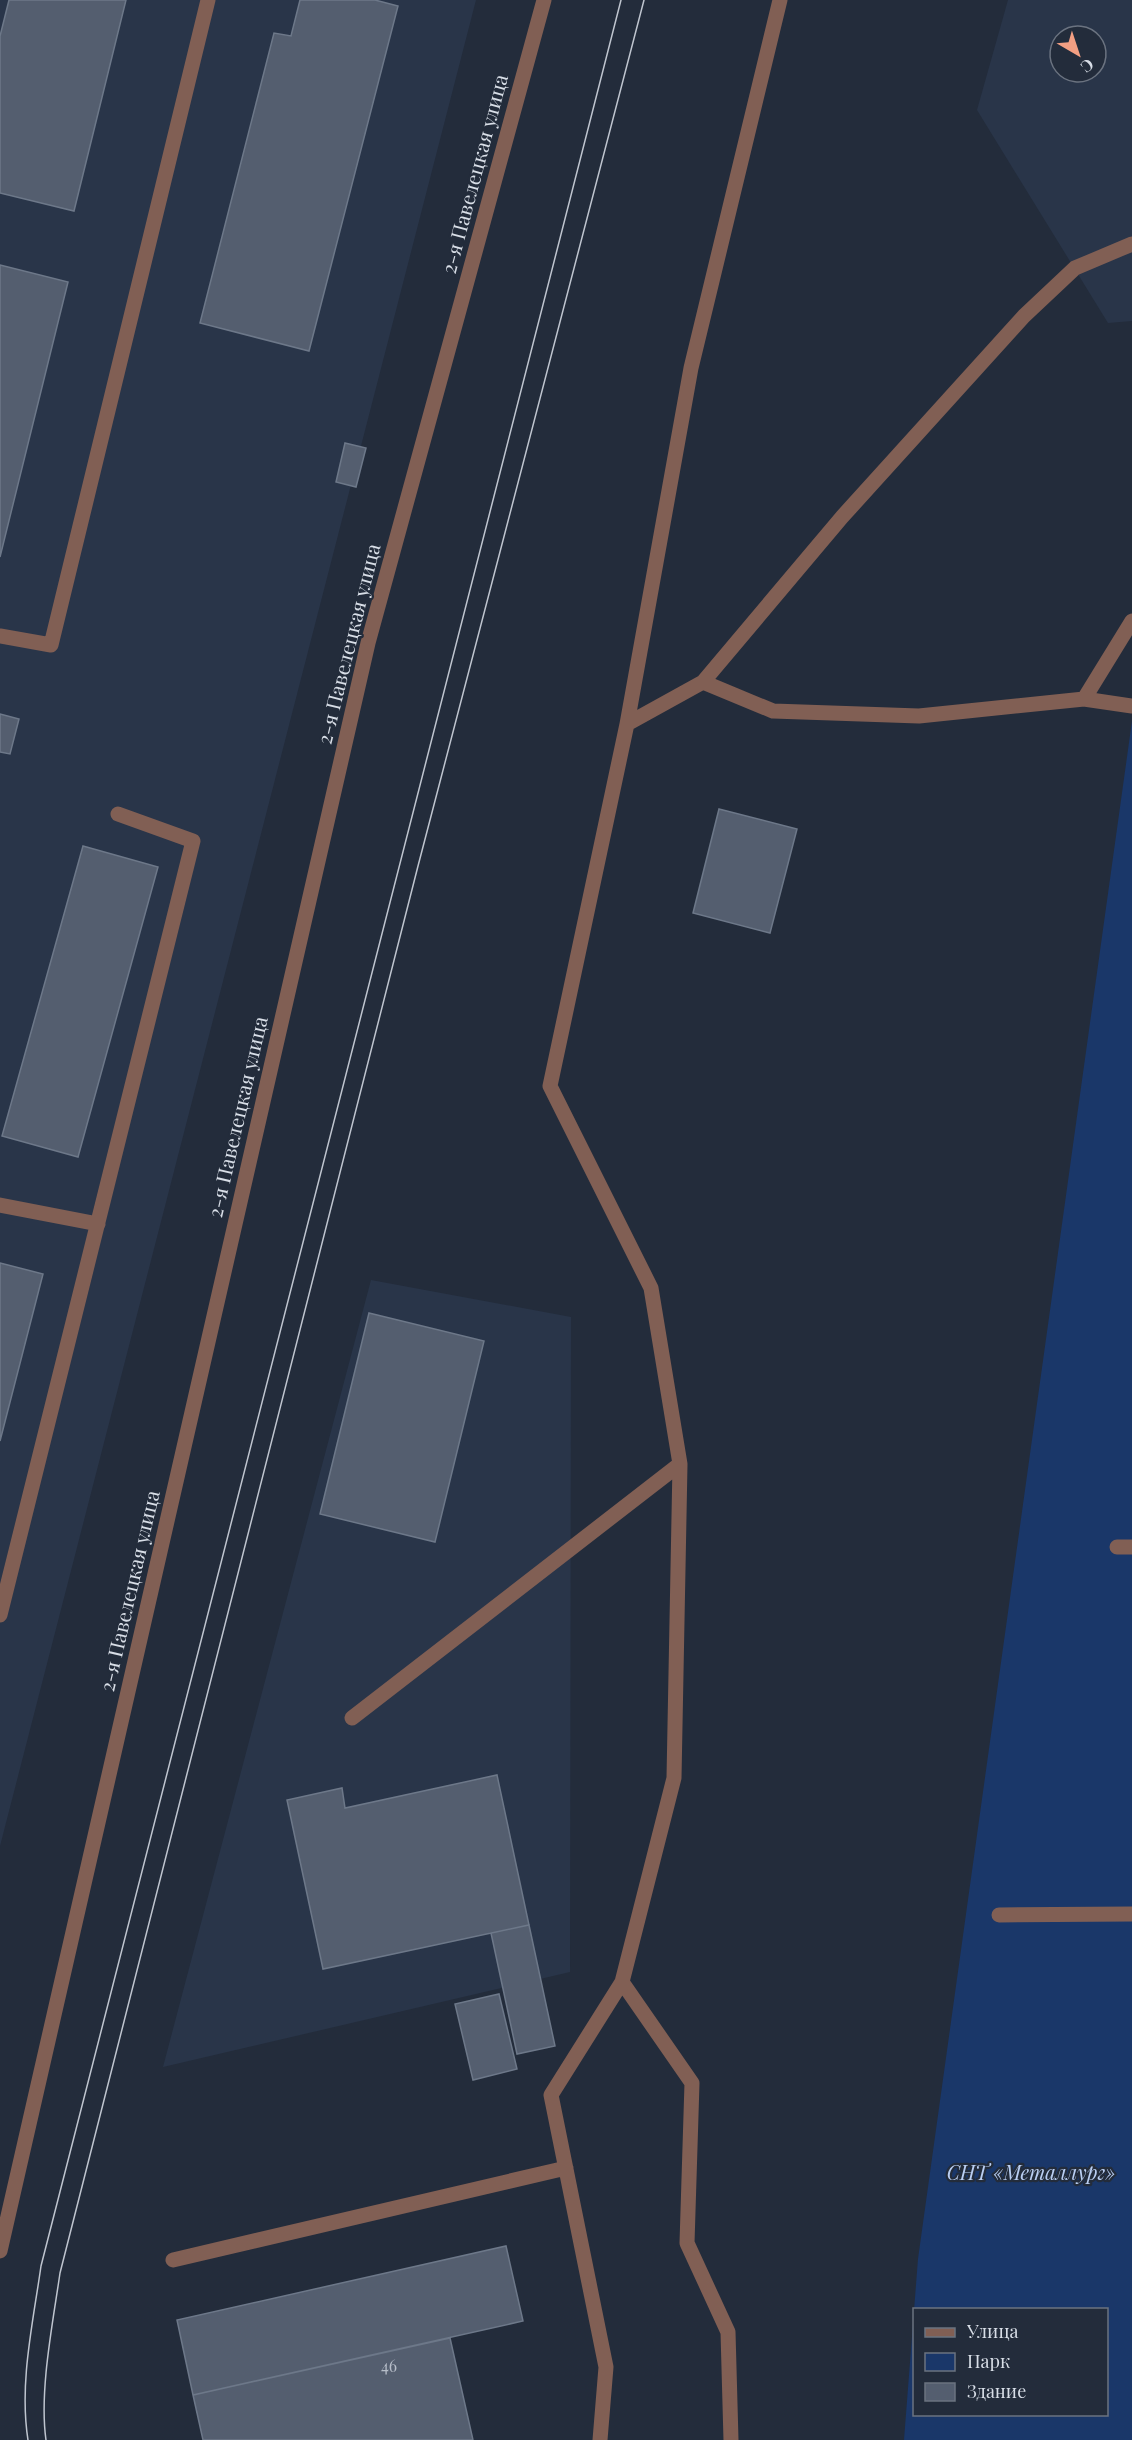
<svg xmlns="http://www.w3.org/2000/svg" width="1132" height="2440" font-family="'Playfair Display',serif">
	<rect width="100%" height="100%" fill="#232c3b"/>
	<path fill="#293549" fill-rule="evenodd" d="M0 0H476L0 1846Z
		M1008 0H1132V321L1108 323 977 110ZM1060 36H1096V72H1060Z
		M371 1280 571 1317 570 1972 163 2067Z"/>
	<path fill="#1a3769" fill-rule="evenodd" d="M1132 721V2440H904L918 2259ZM914 2310H1106V2414H914Z"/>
	<path fill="#545e6f" stroke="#6d7889" stroke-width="1.5" d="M9 0H126L74 211 0 193V36Z
		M300 0H375L398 6 309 351 200 323 274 33 291 36Z
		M0 265 68 282 0 557Z
		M345 443 366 448 356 487 336 482Z
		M0 714 19 719 10 754 0 752Z
		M719 809 797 829 770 933 693 913Z
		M83 846 158 867 78 1157 2 1136Z
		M0 1263 43 1274 0 1441Z
		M369 1313 484 1341 435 1542 320 1514Z
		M497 1775 529 1925 323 1969 287 1800 342 1788 345 1808Z
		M529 1925 555 2046 517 2054 491 1933Z
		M499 1994 517 2069 473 2080 455 2004Z
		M506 2246 523 2321 193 2395 177 2320Z
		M450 2338 473 2440H203L193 2395Z"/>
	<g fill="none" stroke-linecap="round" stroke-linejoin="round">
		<path stroke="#815f54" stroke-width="15" d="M0 636 51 645 208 0
			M703 682 773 711 919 716 1084 699 1132 706
			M1084 699 1132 621
			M627 724 703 682 842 517 1024 316 1075 268 1132 244
			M0 1205 98 1224
			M1117 1547H1132
			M0 1615 193 841 118 814
			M352 1718 680 1464
			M999 1915 1132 1914
			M0 2251 368 643 544 0
			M173 2260 566 2168
			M600 2440 606 2367 551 2095 622 1982
			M731 2440 728 2332 687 2243 692 2083 622 1982 674 1778 680 1464 651 1288 550 1086 627 724 691 368 780 0"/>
		<path stroke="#bfc5cf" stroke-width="1.5" d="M28 2440C19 2383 33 2323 41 2266L621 0
			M46 2440C39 2391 53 2322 60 2273L418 866 644 0"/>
	</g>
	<g text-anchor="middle" stroke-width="4.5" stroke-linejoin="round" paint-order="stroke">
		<g font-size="16" fill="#b7bec9">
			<text x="389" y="2372">46</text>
		</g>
		<g font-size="20" fill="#d8dee7" stroke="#232c3b">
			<text transform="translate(475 174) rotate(-75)" y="7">2-я Павелецкая улица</text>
			<text transform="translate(349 644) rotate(-76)" y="7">2-я Павелецкая улица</text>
			<text transform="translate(238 1117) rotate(-77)" y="7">2-я Павелецкая улица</text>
			<text transform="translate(130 1591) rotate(-77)" y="7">2-я Павелецкая улица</text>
		</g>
		<g font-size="20" font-style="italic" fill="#bacff3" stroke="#232c3b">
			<text x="1031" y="2180">СНТ «Металлург»</text>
		</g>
	</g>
	<rect x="913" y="2308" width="195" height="108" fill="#232c3b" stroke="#6b7380" stroke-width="1.5"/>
	<rect x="925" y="2328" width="30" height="9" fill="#815f54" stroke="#6b7380" stroke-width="1.5"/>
	<text x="967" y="2338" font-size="18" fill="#d8dee7">Улица</text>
	<rect x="925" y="2353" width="30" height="18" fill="#1a3769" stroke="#6b7380" stroke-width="1.5"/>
	<text x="967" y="2368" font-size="18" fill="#d8dee7">Парк</text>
	<rect x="925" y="2383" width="30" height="18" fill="#545e6f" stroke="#6b7380" stroke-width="1.5"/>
	<text x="967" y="2398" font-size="18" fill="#d8dee7">Здание</text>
	<g transform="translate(1078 54) rotate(141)"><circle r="28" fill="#232c3b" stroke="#6b7380" stroke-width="1.5"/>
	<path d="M0-4.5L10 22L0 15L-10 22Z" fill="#f39f83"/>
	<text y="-9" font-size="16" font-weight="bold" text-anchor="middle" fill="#d8dee7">С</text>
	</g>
</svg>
